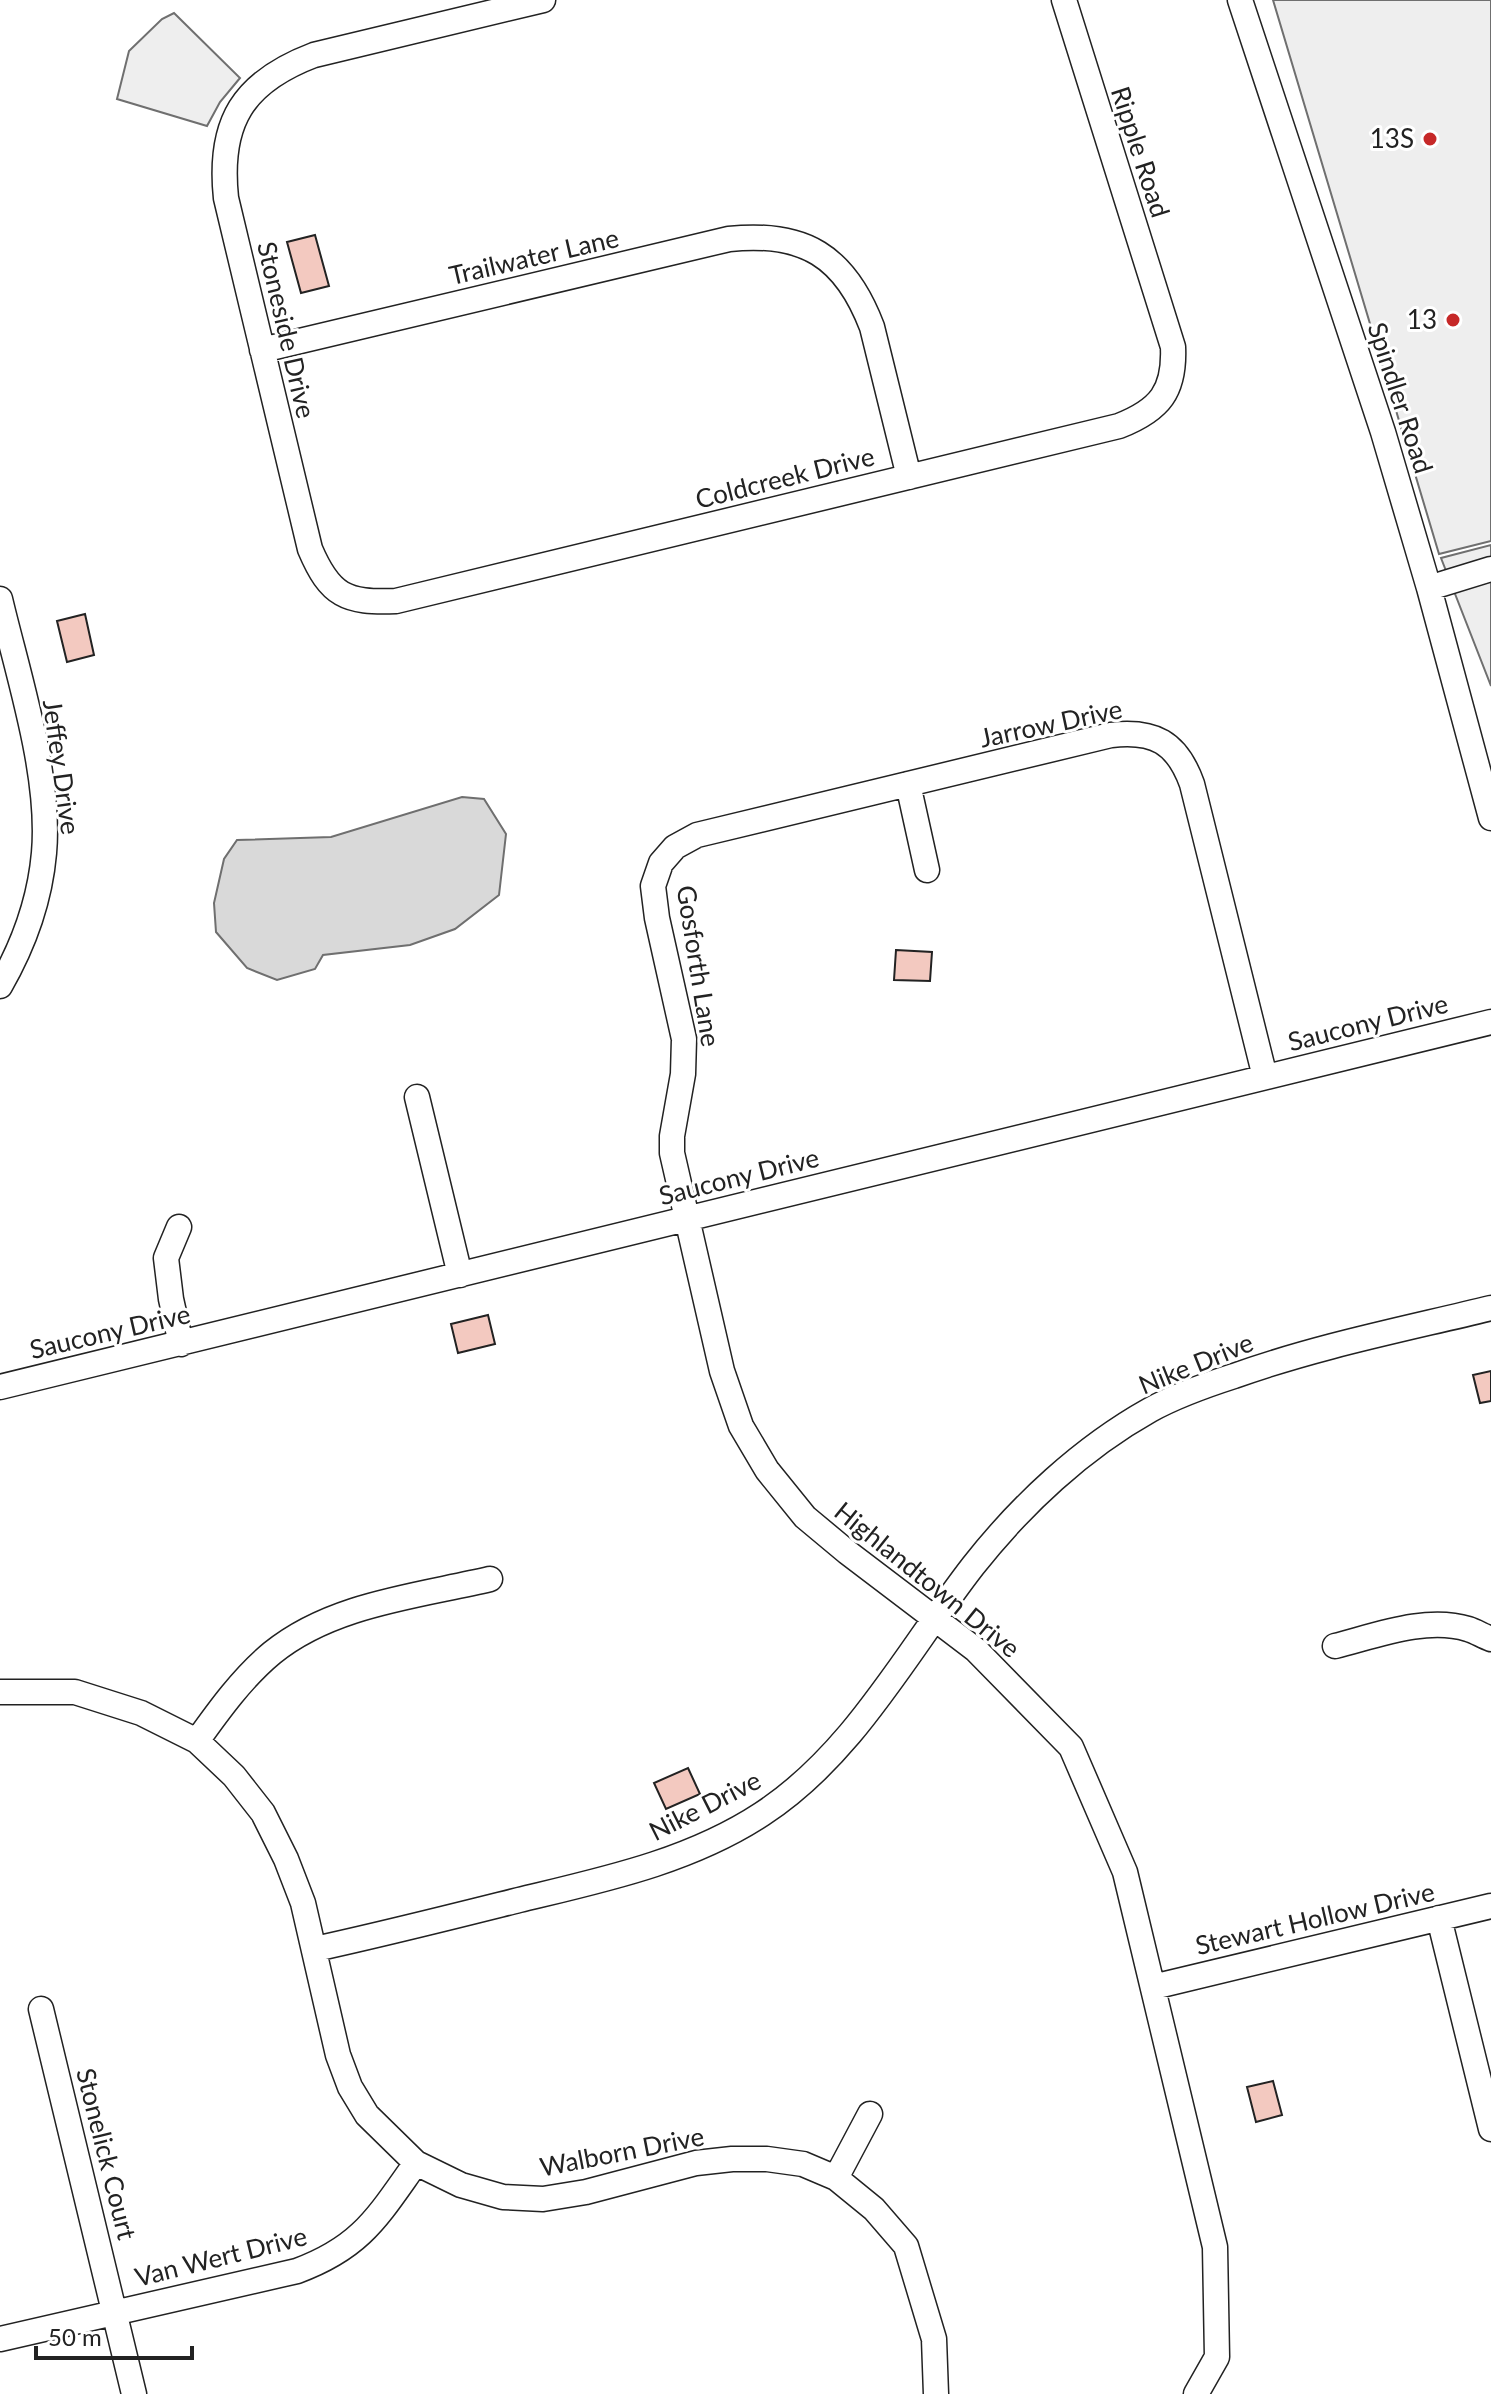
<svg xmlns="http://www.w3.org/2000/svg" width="1491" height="2394" font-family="Lato,sans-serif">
	<rect width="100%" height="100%" fill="#fff"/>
	<path fill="#eee" stroke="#6f6f6f" stroke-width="2" d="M1273 0H1491V541L1439 554Z
		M174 13 240 78 220 102 207 126 117 99 129 51 162 19Z
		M1491 545V686L1441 558Z"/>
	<path fill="#d9d9d9" stroke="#6f6f6f" stroke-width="2" d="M462 797 484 799 506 834 499 895 455 929 410 945 323 955 315 969 277 980 247 968 216 932 214 903 224 859 237 840 331 837Z"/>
	<path fill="#f3c9c0" stroke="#222" stroke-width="2" d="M315 235 329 286 301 293 287 242Z
		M85 614 94 655 67 662 57 621Z
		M896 950 932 952 930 981 894 980Z
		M488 1315 495 1344 458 1353 451 1324Z
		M1491 1371V1401L1480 1403 1473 1375Z
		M688 1768 700 1794 666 1809 654 1783Z
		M1273 2081 1282 2115 1256 2122 1247 2087Z"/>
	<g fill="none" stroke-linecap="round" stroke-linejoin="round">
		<defs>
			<path id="minor" d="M543 0 314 55C243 82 218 122 226 198L310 549C330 596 346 603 396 601L1119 426C1160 410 1175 391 1173 347L1064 0
				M1240 0 1383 432 1429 588 1491 818
				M262 350 729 239C804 231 845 256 872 327L909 477
				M1429 588 1491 569
				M0 599C18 675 51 775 44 853 40 899 23 946 0 986
				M908 784 927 870
				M417 1097 460 1275
				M179 1227 166 1258 171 1299 181 1344
				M0 1387 1491 1022
				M1335 1646C1375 1636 1426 1616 1468 1629 1475 1631 1483 1636 1491 1639
				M0 1692H75L141 1713 197 1741 234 1776 263 1813 286 1859 303 1903 338 2055 350 2087 367 2115 416 2163 461 2185 503 2197 543 2199 586 2192 696 2163 732 2159H767L803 2164 836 2178 874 2209 906 2246 934 2339 936 2394
				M197 1741C219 1710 243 1677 272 1653 332 1604 418 1596 490 1579
				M1439 1918 1491 2129
				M315 1949C384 1934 451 1917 519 1900 602 1880 689 1862 762 1814 854 1754 907 1651 973 1566 1021 1505 1082 1448 1150 1410 1177 1395 1206 1385 1234 1376 1318 1346 1405 1329 1491 1308
				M1153 1987 1491 1906
				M41 2009 134 2394
				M836 2178 870 2114
				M0 2339 297 2271C362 2247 378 2216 416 2163
				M1196 2394 1217 2357 1215 2247 1125 1872 1071 1747 976 1650 847 1552 805 1517 767 1470 741 1426 722 1371 672 1153V1136L683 1074 684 1039 657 918 653 886 661 863 675 847 697 835 1111 735C1154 730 1177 742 1192 784L1265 1077"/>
		</defs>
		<use href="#minor" stroke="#222" stroke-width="27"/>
		<use href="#minor" stroke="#fff" stroke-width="24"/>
	</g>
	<g fill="#c62828" stroke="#fff" stroke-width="3">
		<circle cx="1430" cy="139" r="8"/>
		<circle cx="1453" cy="320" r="8"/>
	</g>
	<g text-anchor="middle" stroke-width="6" stroke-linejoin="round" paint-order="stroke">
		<g font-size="26" fill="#222" stroke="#fff" text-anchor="end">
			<text x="1414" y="148">13S</text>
			<text x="1437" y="329">13</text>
		</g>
		<g font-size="26" fill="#222" stroke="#fff">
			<text transform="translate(1140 152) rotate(72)" y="9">Ripple Road</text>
			<text transform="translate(534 257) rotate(-13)" y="9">Trailwater Lane</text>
			<text transform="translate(286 330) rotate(77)" y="9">Stoneside Drive</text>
			<text transform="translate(1400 398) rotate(72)" y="9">Spindler Road</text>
			<text transform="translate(785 478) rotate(-14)" y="9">Coldcreek Drive</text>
			<text transform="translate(1051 724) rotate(-12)" y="9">Jarrow Drive</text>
			<text transform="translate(61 767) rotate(82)" y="9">Jeffey Drive</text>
			<text transform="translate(698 966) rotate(81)" y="9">Gosforth Lane</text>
			<text transform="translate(1368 1023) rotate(-14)" y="9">Saucony Drive</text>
			<text transform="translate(739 1177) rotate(-14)" y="9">Saucony Drive</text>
			<text transform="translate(110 1332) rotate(-13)" y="9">Saucony Drive</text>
			<text transform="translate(1196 1364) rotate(-22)" y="9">Nike Drive</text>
			<text transform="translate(927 1580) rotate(39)" y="9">Highlandtown Drive</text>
			<text transform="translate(705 1806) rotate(-27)" y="9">Nike Drive</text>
			<text transform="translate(1315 1919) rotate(-13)" y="9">Stewart Hollow Drive</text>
			<text transform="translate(622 2152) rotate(-11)" y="9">Walborn Drive</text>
			<text transform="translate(106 2154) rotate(76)" y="9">Stonelick Court</text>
			<text transform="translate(221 2257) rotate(-14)" y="9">Van Wert Drive</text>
		</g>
	</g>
	<path d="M36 2346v12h156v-12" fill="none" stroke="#222222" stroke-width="4"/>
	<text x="48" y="2346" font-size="24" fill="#222222" stroke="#ffffff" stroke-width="6" paint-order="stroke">50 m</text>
</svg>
